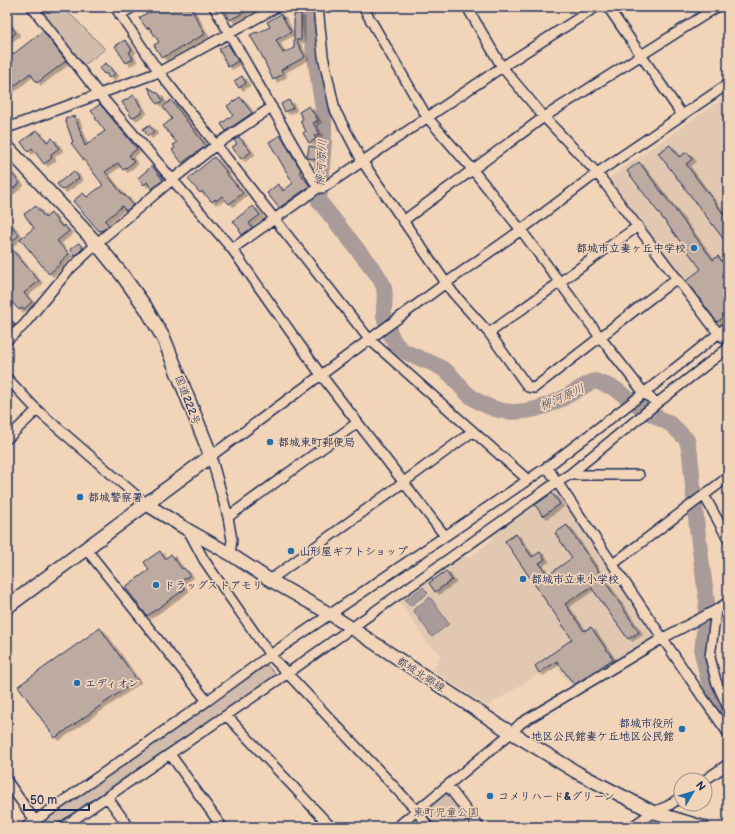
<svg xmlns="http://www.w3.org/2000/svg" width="735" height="834" font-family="'Balsamiq Sans','Klee One',sans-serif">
	<defs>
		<filter id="shadow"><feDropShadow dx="4" dy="2.5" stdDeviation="0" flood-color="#0004"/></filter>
	</defs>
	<rect width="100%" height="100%" fill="#f2d4b8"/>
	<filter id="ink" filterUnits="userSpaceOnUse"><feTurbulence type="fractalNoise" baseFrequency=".025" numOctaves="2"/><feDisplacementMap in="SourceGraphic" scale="8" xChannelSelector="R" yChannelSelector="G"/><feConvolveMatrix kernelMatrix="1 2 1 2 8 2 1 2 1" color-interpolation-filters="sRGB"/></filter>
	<g filter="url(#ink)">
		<path fill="#e2c8b1" d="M728 95V318L718 326 609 178Z
			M556 489 655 634 653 641 572 688 555 664 487 706 433 670 441 655 428 644 399 600 463 556 470 558 492 540V536Z"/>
		<path fill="#d2bcab" stroke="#767684" d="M38 7H63L105 49 83 66Z
			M267 665 276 675 52 827H35Z
			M447 791 476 827H435L425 812V809Z"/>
		<path fill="#a99b99" stroke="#707081" d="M423 587 428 593 410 606 405 600Z
			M430 597 449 624 432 637 413 610Z"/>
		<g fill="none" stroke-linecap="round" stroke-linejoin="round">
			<path stroke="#a99b99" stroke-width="16" d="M307 7 324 115V142L319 201 377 274C379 278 382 281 383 285 387 293 383 306 384 315 385 321 391 336 394 341 405 358 428 358 443 369 454 375 459 387 469 395 497 417 526 416 557 401 571 395 581 386 595 381L614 388 646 411 672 425 687 440 690 454 697 528 707 602 702 653 708 678 715 698 728 720"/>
		</g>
		<path fill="#bdaba2" stroke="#1b2f5e" filter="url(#shadow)" d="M147 7H190L205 34 162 58 154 45 159 42 149 27 147 29 139 18 150 11Z
			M223 7H254L230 20Z
			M281 14 291 32 276 40 283 53 294 48V14H301V40H296L305 57 281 70 283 74 273 80 261 54 250 35 256 32 257 33 270 27 267 22Z
			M7 21 16 33 7 40Z
			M43 31 66 61 37 83 30 73 7 92V59Z
			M125 40 132 50 129 52 133 59 126 63 115 46Z
			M228 44 238 61 228 67 219 49Z
			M106 63 115 74 109 78 106 73 104 74 99 68Z
			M242 76 246 83 239 88 234 81Z
			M148 87 159 94 163 101 157 104Z
			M134 95 143 111 132 118 122 102Z
			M240 97 252 113 226 131 221 124 233 115 227 106Z
			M171 100 206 146 182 163 172 150 175 148 173 145 177 143 163 126 172 119 163 107Z
			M289 100 293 108 285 112 281 104Z
			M100 104 137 149 129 155 134 162 123 170 118 163 105 172 124 196 125 195 133 205 126 211 122 206 105 221 109 225 103 230 99 231 73 201 83 193 87 197 103 185 71 143 73 142 65 119 75 116 85 146 105 131 95 118 96 117 91 111Z
			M309 106 318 120 313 123 319 133 314 136 316 139 309 143 303 133 306 131 300 121 303 119 299 112Z
			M149 125 154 131 148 136 143 129Z
			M37 130 47 142 52 138 59 148 50 155 52 158 44 164 32 148 28 152 21 142Z
			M280 135 301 170 299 172 310 186 279 208 267 193 278 184 283 191 293 183 269 142Z
			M239 137 251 152 241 159 232 147 237 144 234 140Z
			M670 145 679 157 687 152 692 159 686 164 728 220V245L658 153Z
			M309 146 318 148 316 159 307 158Z
			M214 157 226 171 225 172 243 193 229 204 222 196 216 201 215 199 212 202 202 191 200 193 188 179Z
			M639 162 713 260 718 256 728 270V314L717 322 686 281 701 269 627 171Z
			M152 166 163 180 152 189 147 182 144 185 138 178Z
			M7 168 20 183 7 194Z
			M74 171 79 178 62 190 57 184Z
			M36 206 45 218 51 213 62 227 64 225 69 231 57 241 69 254 60 262 61 263 49 274 20 239 34 228 24 214Z
			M253 206 260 215 249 223 252 228 242 235 239 230H240L233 221Z
			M7 220 19 235 8 245 39 281 24 293 32 302 24 309 22 308 19 310 7 297Z
			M79 243 83 248 75 256 70 249Z
			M7 316 15 325 7 332Z
			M552 493 560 504 543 516 535 505Z
			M567 525 639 632 628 639 591 587 565 604 584 631 591 627 613 659 574 685 557 661 539 673 535 666 572 639 505 541 516 534 532 557 540 552 545 559 539 563 548 575 572 558 555 533Z
			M160 551 165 559 171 554 182 569 184 568 190 575 180 582 185 589 147 616 125 587 149 570 144 562Z
			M446 571 452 580 435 592 429 583Z
			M100 628 137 680 55 738 18 686Z"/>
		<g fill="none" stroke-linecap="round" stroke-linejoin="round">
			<defs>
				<path id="minor" d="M32 7 99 94 232 249 321 375 445 536
					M115 7 159 72 369 339 528 480
					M214 7 318 188
					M318 7 323 56 335 110 362 161 453 293 489 333 528 387 534 388 677 278
					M363 7 427 117 472 169 521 230 600 337 644 393 657 403
					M467 7 502 67 544 117 597 173 718 333 728 341
					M608 7 682 115
					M120 15 133 7
					M7 128 159 72 277 7
					M403 221 544 117 717 7
					M232 249 318 188H323L502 67 596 7
					M489 333 638 226
					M7 340 23 326 68 271 104 237 172 180 216 145 272 107
					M7 378 37 410 146 504
					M7 439 37 410
					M547 467 703 698 728 733
					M569 475H639
					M704 495 728 539
					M228 517 357 423
					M188 530 204 560 270 655 417 811 428 827
					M86 549 207 701
					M230 554 232 540 228 517 211 456 446 283 521 230 597 173 728 84
					M613 564 728 477
					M270 580 472 432
					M716 610 710 657 716 681 728 708
					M227 716 331 827
					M170 754 222 827
					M705 780 728 764
					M7 781 35 821
					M448 786 479 827
					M107 797 129 827
					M26 827 207 701 270 655 547 467 644 393 728 326
					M63 827 288 673 557 482 569 475 656 404 728 348
					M397 827 511 733 521 723 663 638 716 610 728 602
					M632 827 653 812 668 806 681 797"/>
				<path id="major" d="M146 504 188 530 230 554 270 580 330 614 502 727 578 773 653 812 703 827"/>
				<path id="highway" d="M7 147 97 244 123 276 146 308 164 339 211 456 7 607"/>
			</defs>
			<use href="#minor" stroke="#1b2f5e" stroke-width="12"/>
			<use href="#major" stroke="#1b2f5e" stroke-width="15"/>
			<use href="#highway" stroke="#1b2f5e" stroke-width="16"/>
			<use href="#minor" stroke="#f2d4b8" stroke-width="9"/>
			<use href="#major" stroke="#f2d4b8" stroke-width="12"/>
			<use href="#highway" stroke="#f2d4b8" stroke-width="13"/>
		</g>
	</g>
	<g fill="#1f6fb2" stroke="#f2d4b8" stroke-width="1.5">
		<circle cx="694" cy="248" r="4"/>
		<circle cx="270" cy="442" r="4"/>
		<circle cx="80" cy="497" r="4"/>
		<circle cx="291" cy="551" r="4"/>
		<circle cx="523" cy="579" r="4"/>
		<circle cx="156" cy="585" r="4"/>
		<circle cx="77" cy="683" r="4"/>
		<circle cx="682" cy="729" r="4"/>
		<circle cx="490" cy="796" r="4"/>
	</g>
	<g text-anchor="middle" stroke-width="3.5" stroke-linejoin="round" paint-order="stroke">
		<g font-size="11" font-weight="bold" fill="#1b2f5e" stroke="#f2d4b8" text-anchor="start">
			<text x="686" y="252" text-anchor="end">都城市立妻ヶ丘中学校</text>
			<text x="278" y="446">都城東町郵便局</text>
			<text x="88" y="501">都城警察署</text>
			<text x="299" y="555">山形屋ギフトショップ</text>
			<text x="531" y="583">都城市立東小学校</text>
			<text x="164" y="589">ドラッグストアモリ</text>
			<text x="85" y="687">エディオン</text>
			<text x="674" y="727" text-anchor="end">都城市役所<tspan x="674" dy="13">地区公民館妻ケ丘地区公民館</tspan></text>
			<text x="498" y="800">コメリハード&amp;グリーン</text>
		</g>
		<g font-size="11" fill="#1b2f5e" stroke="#f2d4b8">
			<text transform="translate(188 400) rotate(69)" y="4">国道222号</text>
			<text transform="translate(421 674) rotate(33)" y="4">都城北郷線</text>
		</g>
		<g font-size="11" fill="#36446a" stroke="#f2d4b8">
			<text x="446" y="816">東町児童公園</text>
		</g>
		<g font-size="12" font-style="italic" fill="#37456a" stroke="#f2d4b8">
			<text transform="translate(321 163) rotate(-86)" y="4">柳河原川</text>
			<text transform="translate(562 397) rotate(-24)" y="4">柳河原川</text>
		</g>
	</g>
	<rect width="735" height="834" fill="none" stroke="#f2d4b8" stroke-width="24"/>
	<rect x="12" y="12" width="711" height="810" fill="none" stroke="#1b2f5e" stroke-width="1.5" filter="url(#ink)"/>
	<g transform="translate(693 792) rotate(52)"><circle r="19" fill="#f2d4b8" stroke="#9c9294"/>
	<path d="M0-3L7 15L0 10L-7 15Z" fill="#1f6fb2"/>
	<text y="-6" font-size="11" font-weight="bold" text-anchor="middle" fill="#1b2f5e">N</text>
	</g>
	<path d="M24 804v6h65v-6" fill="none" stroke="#1b2f5e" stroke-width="2"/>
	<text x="30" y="804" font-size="12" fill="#1b2f5e" stroke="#f2d4b8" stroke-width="3" paint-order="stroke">50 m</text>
</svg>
